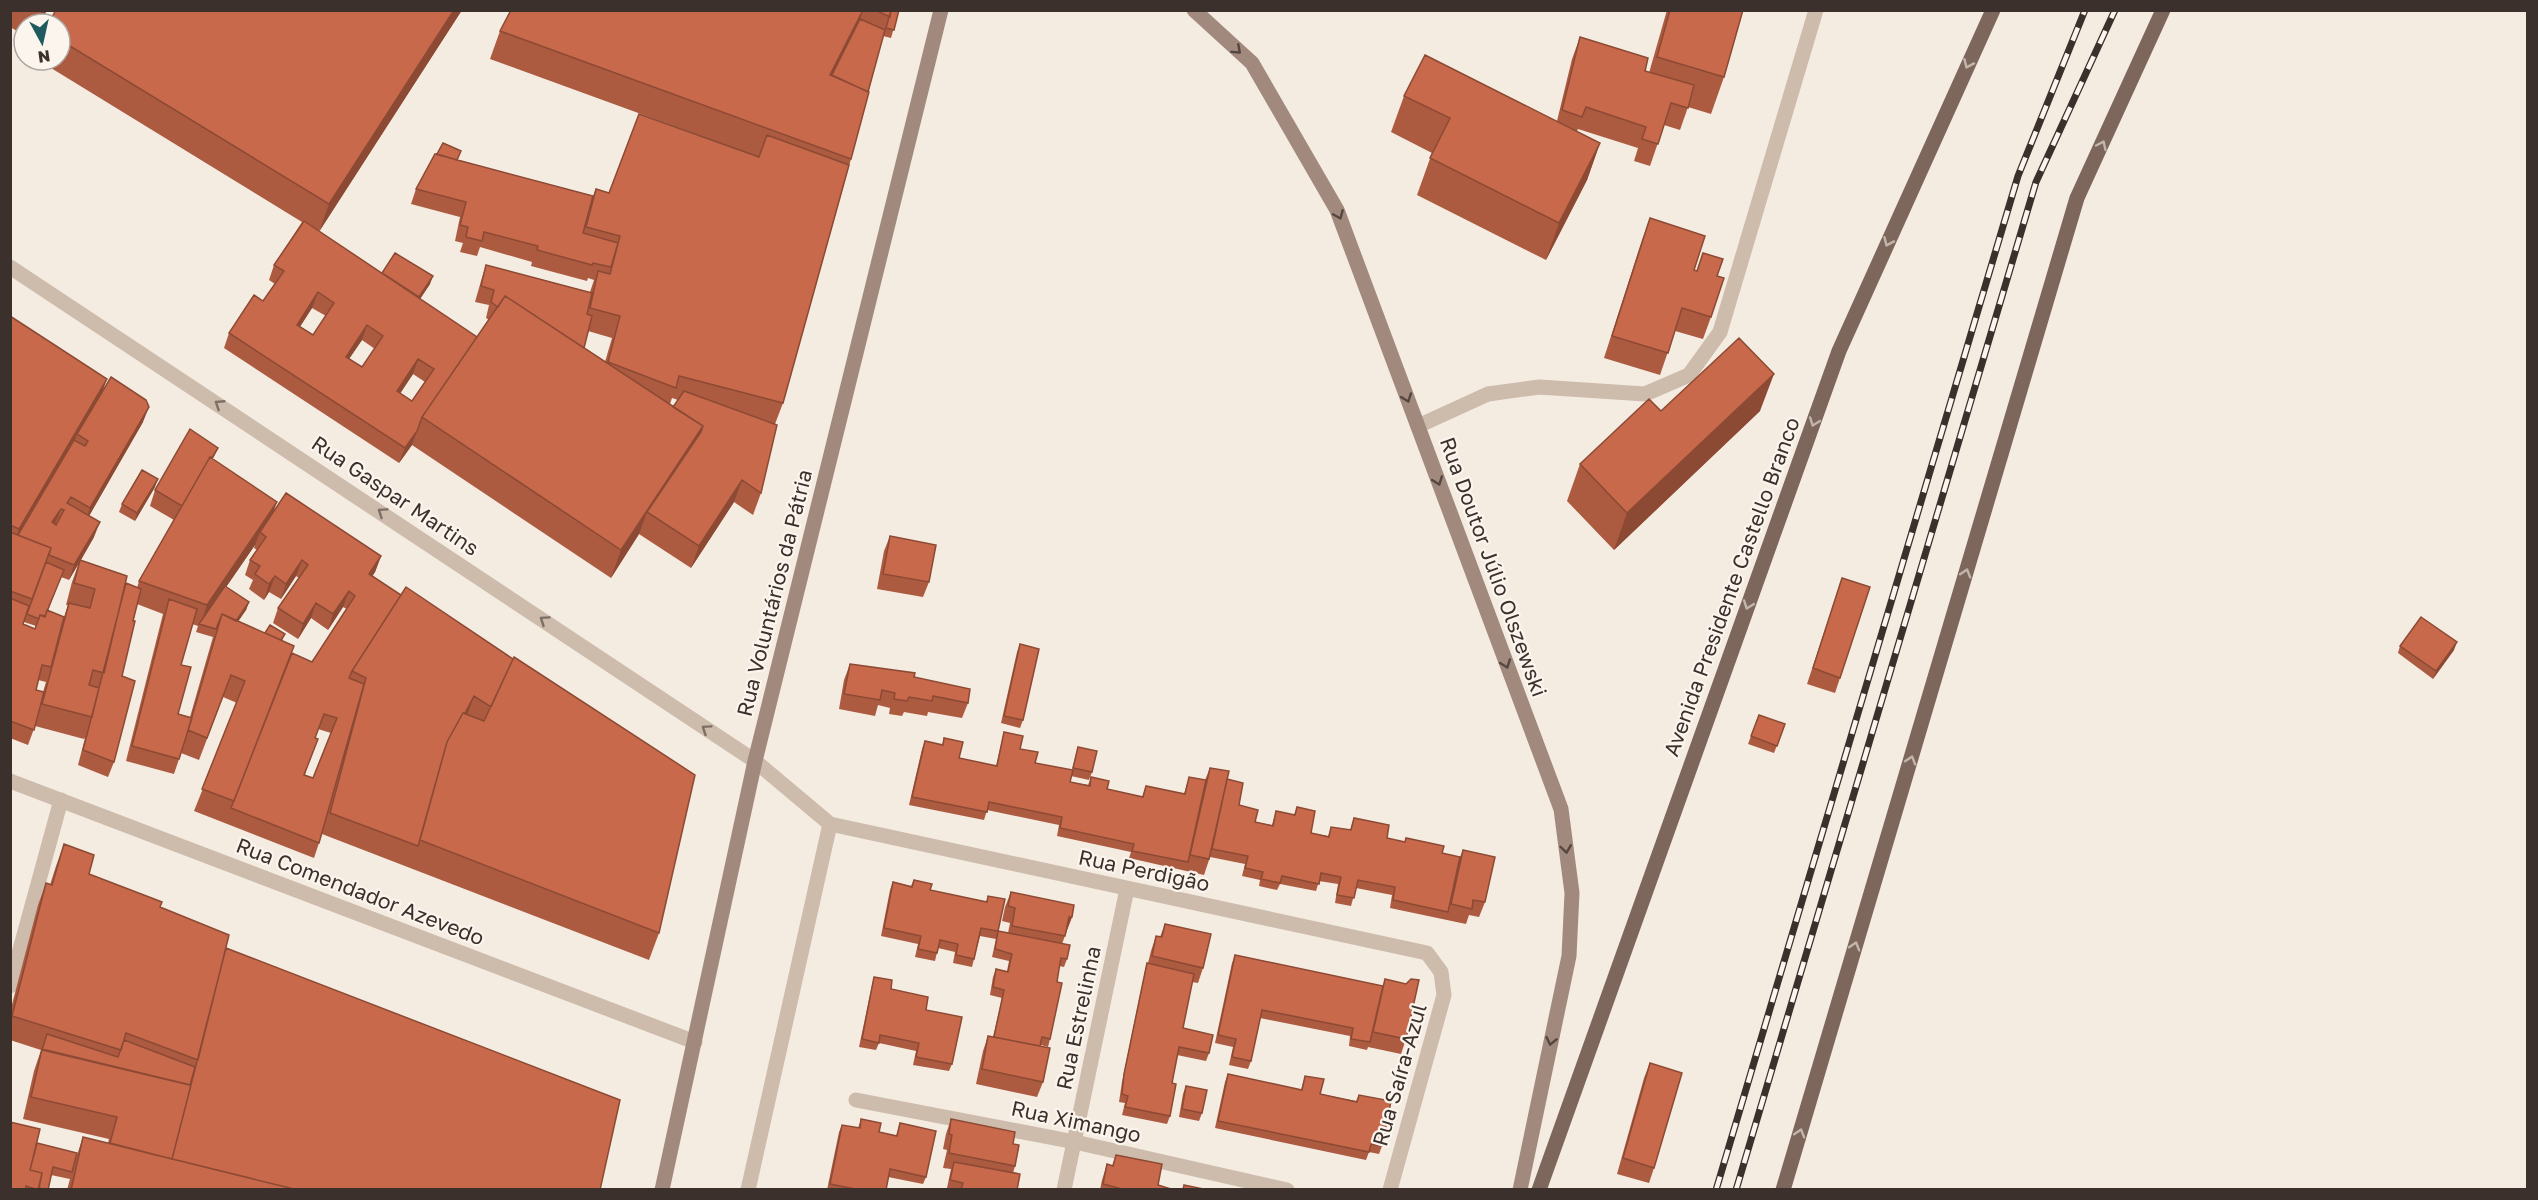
<svg xmlns="http://www.w3.org/2000/svg" width="2538" height="1200" font-family="'Golos Text',sans-serif">
	<rect width="100%" height="100%" fill="#f4ebe1"/>
	<g fill="none" stroke-linecap="round" stroke-linejoin="round">
		<path stroke="#cdbbac" stroke-width="15" d="M1418 426 1488 394 1539 387 1645 394 1689 375 1720 332 1816 10
			M10 986 61 800"/>
		<path stroke="#cdbbac" stroke-width="15" d="M10 267 755 761 830 824 748 1190
			M10 781 695 1042
			M830 824 1427 953 1441 972 1444 995 1390 1190
			M856 1100 1075 1142 1287 1190
			M1064 1190 1127 889"/>
		<path stroke="#a18a7d" stroke-width="15" d="M1194 10 1252 63 1337 210 1561 809 1572 893 1569 956 1520 1190
			M662 1190 755 761 941 10"/>
		<path stroke="#7d675c" stroke-width="15" d="M1539 1190 1839 351 1993 10
			M1783 1190 2077 198 2163 10"/>
		<defs>
			<path id="rail" d="M1716 1190 2018 176 2085 10
				M1736 1190 2036 182 2115 10"/>
		</defs>
		<use href="#rail" stroke="#3b302b" stroke-width="7"/>
		<use href="#rail" stroke="#fbf5ee" stroke-width="4.5" stroke-dasharray="14" stroke-linecap="butt"/>
	</g>
	<path fill="#ac5a40" fill-rule="evenodd" d="M10 10H47L40 24H24V35L10 27Z
		M56 10H462L319 231 382 273 430 284 420 299 477 337 489 320 486 318 489 305 475 302 481 281 486 265 590 292 594 280 588 278 587 281 531 266 532 262 480 247 477 256 460 252 463 243 455 241 460 217 411 204 416 189 457 160 593 196 596 189 609 193 759 157 490 59 500 31 511 10H899L891 38 883 36 851 159 783 403 775 424 761 493 753 515 734 502 691 568 639 534 611 578 412 445 399 463 224 348 229 333 263 301 275 284 269 280 274 265 302 222 38 60H60V24ZM312 308 326 316 313 335 300 327ZM588 331 612 338 605 362 584 348ZM362 340 375 349 362 367 349 359ZM413 374 425 382 412 401 400 393ZM672 398 678 400 673 407 670 404Z
		M1667 10H1743L1724 77 1711 114 1688 107 1680 130 1664 125 1650 166 1634 161 1638 148 1578 129 1577 131 1600 143 1587 180 1546 260 1417 195 1432 153 1391 132 1404 96 1557 121 1572 59 1580 37 1645 71 1649 73Z
		M1650 218 1694 270 1697 271 1703 253 1717 276 1711 317 1703 339 1675 331 1660 375 1604 358 1642 240Z
		M10 316 102 392 143 422 89 516 94 537 81 560 126 583 137 588 139 581 174 520 150 506 155 490 218 448 213 459 275 510 381 556 375 572 372 576 401 595 406 587 659 933 649 960 322 834 314 858 194 811 237 703 223 697 199 760 181 753 174 774 126 761 163 614 137 604 122 676 114 762 108 777 78 765 85 738 84 739 35 726 28 745 10 738ZM255 545 254 548 257 550 250 560 245 575 253 580 249 589 264 600 269 592 281 599 296 576 299 578 278 608 273 623 298 639 311 618 328 630 343 607 347 609 312 662 292 653 282 641 285 634 265 633 238 621 246 610 249 602 226 587ZM79 563 72 582 66 605H68L64 617 48 611 61 577 69 580ZM24 622 36 626 35 629 23 624ZM192 624 198 626 196 632 213 637 190 717 178 714 181 665ZM38 680 46 682 43 692 36 690ZM318 729 331 733 313 778 305 775 315 738Z
		M1661 411H1760L1614 550 1567 501 1580 464Z
		M155 487 135 521 119 512 122 504Z
		M890 536 929 582 923 597 877 589 884 551Z
		M1842 578 1840 678 1835 693 1807 684Z
		M1020 644 1023 720 1020 728 1001 723 1017 652Z
		M2400 646 2454 650 2433 679 2398 653Z
		M850 664 914 677 968 703 962 718 928 712 927 716 904 712 902 716 889 714 890 708 878 705 875 716 839 709 844 680Z
		M1759 715 1785 724 1774 753 1748 744Z
		M1004 732 1020 749 1035 763 1072 770 1078 747 1092 772 1089 780 1071 776 1070 782 1088 785 1091 777 1107 789 1142 797 1146 786 1184 794 1189 777 1205 780 1210 768 1227 779 1239 805 1255 822 1272 825 1276 811 1294 815 1297 807 1311 833 1328 836 1331 827 1350 830 1354 818 1387 838 1442 853 1460 857 1463 850 1485 902 1479 917 1469 915 1466 924 1390 908 1392 895 1356 888 1351 906 1335 903 1338 884 1319 881 1316 891 1280 884 1277 890 1259 886 1260 880 1242 876 1245 864 1210 857 1204 875 1129 858 1131 852 1057 836 1059 825 987 810 984 820 909 805 922 749 925 741 942 745 944 738 959 758 996 766 1002 740Z
		M64 844 89 874 160 907 226 948 600 1190H67L70 1179 51 1175 48 1190H10L37 1143 76 1158 83 1137 108 1143 109 1139 23 1119 34 1071 41 1050 10 1040V1012L38 905 46 883 50 885 56 866Z
		M914 880 930 890 986 902 988 896 998 931 1008 933 1010 923 1002 921 1005 907 1011 892 1072 917 1062 944 1067 959 1064 967 1059 966 1050 1039 1048 1047 1041 1045 1043 1082 1037 1097 976 1084 983 1051 988 1036 993 1037 1002 998 990 995 993 977 996 969 1007 971 1009 961 992 957 996 939 980 936 974 959 972 967 953 963 955 952 938 948 935 961 915 957 918 944 881 936 890 890 893 882 911 886Z
		M1165 924 1203 968 1198 983 1192 982 1183 1028 1209 1053 1206 1061 1177 1055 1172 1083 1170 1116 1167 1124 1122 1115 1125 1103 1119 1102 1122 1082 1145 971 1147 963H1148L1151 951 1156 936 1160 937Z
		M1235 955 1383 986 1385 979 1406 1039 1401 1054 1368 1047 1367 1050 1349 1046 1350 1036 1260 1018 1251 1061 1248 1069 1229 1065 1233 1047 1215 1043 1232 963Z
		M874 977 891 989 926 1010 952 1064 949 1071 913 1065 916 1051 879 1043 876 1050 859 1047 872 985Z
		M1650 1063 1654 1168 1649 1183 1617 1174 1644 1078Z
		M1228 1074 1301 1090 1305 1076 1320 1094 1356 1101 1359 1095 1382 1146 1379 1154 1369 1152 1366 1160 1215 1128 1225 1082Z
		M1186 1086 1202 1113 1199 1121 1179 1117 1183 1094Z
		M861 1119 879 1132 896 1136 900 1123 926 1177 923 1184 888 1177 886 1190H827L839 1132 842 1125 858 1128Z
		M951 1119 1013 1144 1015 1166 1013 1173 1017 1190H956L947 1188 951 1169 943 1168 947 1150 943 1149 946 1134Z
		M1116 1155 1158 1185 1171 1190H1100L1102 1180 1107 1164 1112 1166Z"/>
	<path fill="#8c4a34" d="M42 10H47L40 24H37Z
		M454 10H462L319 232 329 204Z
		M863 10 855 34 826 87 830 75Z
		M1600 143 1587 180 1546 260 1559 223Z
		M433 276 430 284 416 305 419 297Z
		M318 292 312 308 291 340 297 325Z
		M367 325 362 340 340 372 346 357Z
		M418 359 413 374 392 406 397 391Z
		M1774 374 1760 411 1614 550 1627 513Z
		M107 379 97 407 77 434 72 449 10 553 19 529Z
		M149 407 143 422 85 523 90 508Z
		M703 426 693 454 647 512 639 534 611 578 621 550Z
		M417 431 412 445 399 463 405 448Z
		M158 479 155 487 135 521 137 513Z
		M742 480 734 502 691 568 699 546Z
		M277 502 269 524 260 532 255 545 200 625 207 605Z
		M61 509 55 524 52 522Z
		M100 522 94 537 69 580 74 565Z
		M381 556 375 572 364 590 369 574Z
		M302 560 296 576 281 599 286 584Z
		M275 576 269 592 264 600 269 584Z
		M349 591 343 607 328 630 333 614Z
		M249 602 246 610 225 641 228 633Z
		M316 603 311 618 298 639 303 624Z
		M2457 642 2454 650 2433 679 2436 671Z
		M474 696 466 718 446 746Z
		M1069 917H1072L1066 932H1063Z"/>
	<path fill="#c8694b" stroke="#8c4a34" stroke-width="1.5" fill-rule="evenodd" d="M56 10H454L329 204 60 40V24H48Z
		M511 10H863L830 75 869 92 851 159 500 31Z
		M875 10H891L890 17Z
		M891 10H899L894 30 886 28Z
		M1670 10H1743L1724 77 1657 57Z
		M860 19 885 30 868 92 832 75Z
		M1580 37 1648 58 1645 71 1694 85 1688 108 1671 103 1658 144 1642 139 1646 127 1586 107 1582 117 1562 110Z
		M1425 55 1600 143 1559 223 1430 158 1450 118 1404 96Z
		M639 114 759 157 767 135 849 165 783 403 679 376 676 388 608 362 620 316 590 308 598 271 610 274 620 236 586 227 596 189 609 193Z
		M443 143 461 151 457 160 437 154Z
		M435 154 593 196 583 233 618 243 611 267 593 263 592 265 537 250 538 246 484 232 482 241 466 237 468 227 460 225 466 202 416 189Z
		M1650 218 1705 236 1694 270 1697 271 1703 253 1723 259 1717 276 1724 278 1711 317 1682 308 1668 353 1612 336Z
		M304 221 477 337 422 417 417 431 405 448 229 333 254 295 263 301 284 271 274 265ZM318 292 334 303 313 335 297 325ZM367 325 383 336 362 367 346 357ZM418 359 434 369 412 401 397 391Z
		M395 253 433 276 419 297 382 273Z
		M486 265 592 293 587 314 592 316 584 348 505 296 498 307 491 302 494 290 481 286Z
		M505 296 703 426 621 550 422 417Z
		M10 316 107 379 19 529 10 525Z
		M1739 338 1774 374 1627 513 1580 464 1649 399 1661 411Z
		M111 377 146 400 149 407 90 508 71 497 67 503 100 522 74 565 49 555 51 548 18 535 74 440 85 446 88 441 77 434ZM61 509 64 510 56 525 52 522Z
		M684 391 777 425 761 493 742 480 699 546 647 512 701 432 703 426 673 407Z
		M190 429 218 448 212 458 210 457 182 506 155 490Z
		M210 457 277 502 207 605 139 581Z
		M142 470 158 479 137 513 122 504Z
		M286 493 381 556 369 574 401 595 352 671 349 678 364 684 319 843 231 808 292 653 312 662 355 596 349 591 333 614 316 603 303 624 278 608 308 565 302 560 286 584 275 576 269 584 255 574 260 566 250 560 266 537 260 532ZM324 714 337 718 313 778 304 775 318 739 315 738Z
		M10 532 51 548 32 599 10 591Z
		M890 536 936 545 929 582 883 574Z
		M80 560 127 576 104 673 93 670 89 685 99 688 92 717 42 704 69 603 90 608 95 589 74 583Z
		M46 562 64 570 45 616 40 615 39 619 27 614Z
		M1842 578 1870 587 1840 678 1813 668Z
		M126 583 141 589 133 621H135L122 676 135 681 114 762 83 750Z
		M225 586 249 602 236 621 222 614 216 629 199 624Z
		M406 587 513 659 491 707 474 696 465 713H463L447 742 418 846 330 813 366 678 352 671Z
		M10 598 29 606 23 624 35 629 40 615 45 617 47 610 64 617 51 667 42 665 36 690 44 692 34 730 10 721Z
		M169 599 197 609 181 665 191 667 178 714 192 718 179 759 132 746Z
		M222 614 294 646 234 801 202 789 245 681 231 675 207 738 188 730Z
		M2421 617 2457 642 2436 671 2400 646Z
		M270 625 285 634 281 640 265 633Z
		M1020 644 1039 649 1023 720 1004 716Z
		M514 657 695 775 659 933 420 840 447 742 463 713 484 721Z
		M850 664 915 673 914 677 970 689 968 703 933 696 932 701 909 697 907 701 894 699 895 693 882 690 880 700 844 694Z
		M1759 715 1785 724 1777 746 1751 736Z
		M1004 732 1023 736 1020 749 1038 752 1035 763 1073 770 1070 782 1090 786 1091 777 1109 781 1107 789 1143 797 1146 786 1185 794 1189 777 1206 780 1188 862 1132 851 1134 844 1060 828 1062 817 989 802 987 812 912 797 925 741 943 745 944 738 963 742 959 758 997 766Z
		M1078 747 1097 751 1092 772 1073 768Z
		M1210 768 1229 771 1209 859 1190 855Z
		M1227 779 1243 783 1239 805 1258 810 1255 822 1273 826 1276 811 1295 815 1297 807 1315 811 1311 833 1329 837 1331 827 1351 830 1354 818 1389 825 1387 838 1405 842 1406 838 1444 846 1442 853 1460 857 1448 912 1393 900 1395 887 1358 880 1354 898 1337 895 1341 877 1321 873 1319 884 1282 876 1280 883 1261 879 1263 872 1245 868 1248 856 1212 849Z
		M64 844 94 855 89 874 162 902 160 907 229 935 198 1060 126 1033 121 1050 12 1016 46 883 52 885Z
		M1463 850 1495 857 1485 902 1473 900 1472 909 1451 904Z
		M914 880 932 884 930 890 987 902 988 896 1005 899 998 931 1070 945 1067 959 1061 958 1060 963 1057 982 1062 983 1050 1039 1042 1037 1040 1046 994 1037 1004 990 993 987 996 969 1008 972 1012 954 995 949 998 931 981 928 974 959 956 955 958 944 940 940 937 953 918 949 921 936 884 928 893 882 912 887Z
		M1011 892 1074 905 1072 917H1069L1065 936 1012 926 1015 908 1008 906Z
		M1165 924 1211 934 1203 968 1152 956 1156 936 1162 937Z
		M226 948 620 1100 600 1190H298L172 1159Z
		M1235 955 1383 986 1370 1042 1351 1039 1353 1028 1262 1010 1251 1061 1232 1057 1236 1039 1218 1035Z
		M1147 963 1194 974 1183 1028 1213 1035 1209 1053 1179 1047 1172 1083 1176 1084 1170 1116 1125 1107 1128 1096 1122 1094 1124 1074Z
		M874 977 892 980 891 989 928 997 926 1010 962 1017 952 1064 916 1057 919 1043 880 1035 879 1043 862 1039Z
		M1385 979 1406 984 1411 979 1419 980 1406 1039 1373 1032Z
		M47 1034 118 1057 124 1040 195 1067 190 1085 42 1050Z
		M988 1036 1050 1048 1043 1082 982 1069Z
		M42 1049 191 1085 172 1159 110 1143 117 1117 31 1097Z
		M1650 1063 1682 1073 1654 1168 1623 1158Z
		M1228 1074 1302 1090 1305 1076 1324 1079 1320 1094 1357 1102 1359 1095 1391 1101 1382 1146 1371 1144 1369 1152 1218 1121Z
		M1186 1086 1207 1090 1202 1113 1182 1109Z
		M861 1119 881 1123 879 1132 897 1136 900 1123 936 1131 926 1177 890 1169 886 1190H860L830 1184 842 1125 860 1128Z
		M951 1119 1015 1132 1013 1144 1019 1145 1015 1166 949 1153 952 1135 949 1134Z
		M10 1122 40 1129 30 1170 42 1173 38 1190 26 1186 25 1190H10Z
		M83 1137 298 1190H71Z
		M37 1143 77 1153 72 1172 53 1167 48 1190 39 1188 42 1173 30 1170Z
		M1116 1155 1162 1164 1158 1185 1171 1189V1190H1126L1103 1184 1107 1164 1113 1166Z
		M954 1162 1020 1174 1017 1190H961L963 1183 950 1180Z
		M1184 1185 1208 1190H1183Z"/>
	<defs><path id="oneway-chevron" d="M-2-3.5L2.5 0L-2 3.5" fill="none" stroke-width="1.6" stroke-linecap="round" stroke-linejoin="round" transform="scale(1.5)"/></defs>
	<g stroke="#544640">
		<use href="#oneway-chevron" transform="translate(1237 50) rotate(42)"/>
		<use href="#oneway-chevron" transform="translate(1339 215) rotate(67)"/>
		<use href="#oneway-chevron" transform="translate(1407 398) rotate(70)"/>
		<use href="#oneway-chevron" transform="translate(1438 481) rotate(70)"/>
		<use href="#oneway-chevron" transform="translate(1506 664) rotate(70)"/>
		<use href="#oneway-chevron" transform="translate(1566 849) rotate(82)"/>
		<use href="#oneway-chevron" transform="translate(1551 1041) rotate(102)"/>
	</g>
	<g stroke="#c2b5ac">
		<use href="#oneway-chevron" transform="translate(1968 64) rotate(114)"/>
		<use href="#oneway-chevron" transform="translate(2102 145) rotate(-65)"/>
		<use href="#oneway-chevron" transform="translate(1888 242) rotate(114)"/>
		<use href="#oneway-chevron" transform="translate(1814 422) rotate(110)"/>
		<use href="#oneway-chevron" transform="translate(1966 573) rotate(-73)"/>
		<use href="#oneway-chevron" transform="translate(1748 605) rotate(110)"/>
		<use href="#oneway-chevron" transform="translate(1911 760) rotate(-73)"/>
		<use href="#oneway-chevron" transform="translate(1855 946) rotate(-73)"/>
		<use href="#oneway-chevron" transform="translate(1800 1133) rotate(-73)"/>
	</g>
	<g stroke="#7d6f65">
		<use href="#oneway-chevron" transform="translate(219 404) rotate(-147)"/>
		<use href="#oneway-chevron" transform="translate(382 512) rotate(-146)"/>
		<use href="#oneway-chevron" transform="translate(544 620) rotate(-146)"/>
		<use href="#oneway-chevron" transform="translate(706 729) rotate(-146)"/>
	</g>
	<g text-anchor="middle" stroke-width="4.5" stroke-linejoin="round" paint-order="stroke">
		<g font-size="21" fill="#3b302b" stroke="#fbf5ee">
			<text transform="translate(395 496) rotate(34)" y="7">Rua Gaspar Martins</text>
			<text transform="translate(1493 567) rotate(70)" y="7">Rua Doutor Júlio Olszewski</text>
			<text transform="translate(1732 587) rotate(-70)" y="7">Avenida Presidente Castello Branco</text>
			<text transform="translate(775 593) rotate(-76)" y="7">Rua Voluntários da Pátria</text>
			<text transform="translate(1144 871) rotate(12)" y="7">Rua Perdigão</text>
			<text transform="translate(360 892) rotate(21)" y="7">Rua Comendador Azevedo</text>
			<text transform="translate(1079 1018) rotate(-78)" y="7">Rua Estrelinha</text>
			<text transform="translate(1400 1075) rotate(-74)" y="7">Rua Saíra-Azul</text>
			<text transform="translate(1076 1122) rotate(12)" y="7">Rua Ximango</text>
		</g>
	</g>
	<rect width="2538" height="1200" fill="none" stroke="#3b302b" stroke-width="24"/>
	<g transform="translate(42 42) rotate(172)"><circle r="28" fill="#fbf5ee" stroke="#aea6a0" stroke-width="1.5"/>
	<path d="M0-4.5L10 22L0 15L-10 22Z" fill="#1f5a5e"/>
	<text y="-9" font-size="16" font-weight="bold" text-anchor="middle" fill="#3b302b">N</text>
	</g>
</svg>
